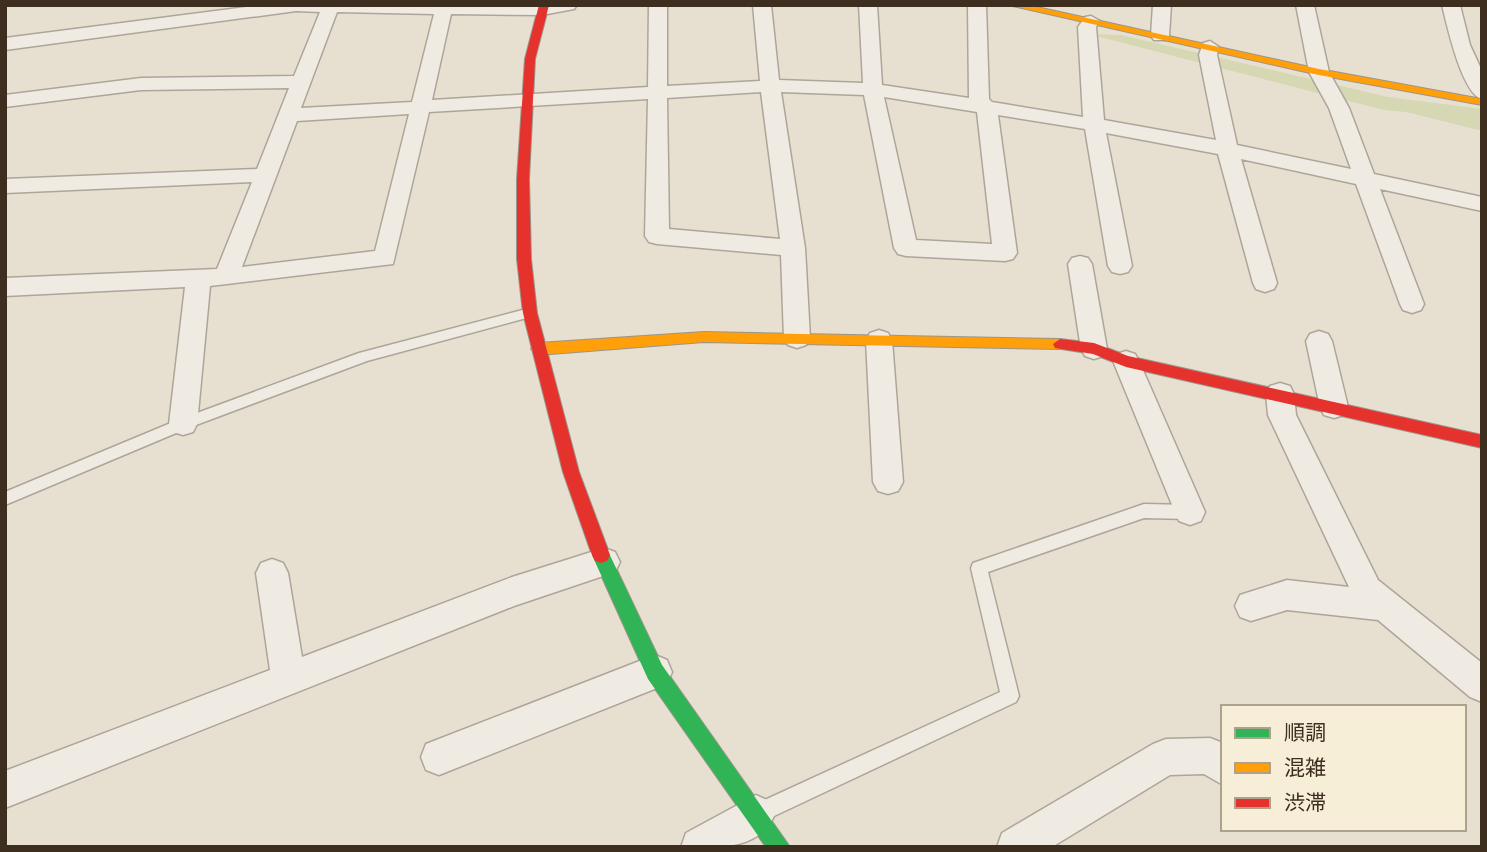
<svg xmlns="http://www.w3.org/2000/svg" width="1487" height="852" font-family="'IBM Plex Serif','Noto Sans JP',serif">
	<rect width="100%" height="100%" fill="#e7e0d1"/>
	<path fill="#d6d7b3" d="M1088 34 1121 35 1388 97 1482 109V131L1406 112 1384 110Z"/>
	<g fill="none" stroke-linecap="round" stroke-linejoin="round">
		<defs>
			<path id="lane" d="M530 308 534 310 536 313 534 316 367 361 188 428 5 505V492L178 420 359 353Z
				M1144 504 1190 505 1195 507 1198 512 1195 517 1190 519 1144 518 988 572 1019 696 1016 702 772 817 765 819 758 817 756 810 758 803 1000 692 971 568 973 563Z"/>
			<path id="street" d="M261 5H577L574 9 542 15 451 14 432 100 648 87 649 5H667V86L760 81 753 5H771L779 80 863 83 859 5H877L882 85 969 98 968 5H986L989 99 992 102 1083 117 1078 27 1085 17 1091 16 1100 21 1096 27 1104 120 1216 140 1199 55 1203 43 1210 41 1219 47 1217 55 1237 145 1351 169 1329 108 1309 72 1296 5H1314L1329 72 1349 108 1374 174 1482 197V211L1380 189 1424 304 1421 310 1412 313 1403 310 1400 304 1356 184 1241 159 1277 283 1274 289 1265 292 1256 289 1253 283 1218 154 1106 133 1132 266 1128 272 1120 274 1112 272 1108 266 1085 129 998 115 1017 253 1013 259 1005 261 906 256 898 254 894 248 864 95 781 92 805 248 810 338 806 345 797 348 788 345 784 338 781 255 657 244 649 242 645 236 648 99 429 112 393 264 210 286 197 424 193 432 183 435 173 432 169 424 185 287 5 296V278L217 269 252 182 5 193V179L257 169 289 88 141 90 5 107V95L141 78 294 76 320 12 296 11 5 50V38ZM337 12 434 14 412 102 301 108ZM761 92 780 239 669 229 667 98ZM884 97 977 112 992 244 916 240ZM409 114 375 251 242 267 297 121Z
				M1153 5H1171L1169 36 1166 40H1154L1151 36Z
				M1442 5H1460L1470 45 1482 71V99C1462 94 1447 25 1442 5Z
				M1080 256 1088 258 1092 264 1107 349 1103 356 1094 359 1085 356 1081 349 1068 264 1072 258Z
				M879 330 888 333 892 340 903 482 898 491 888 494 878 491 873 482 866 340 870 333Z
				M1319 331 1328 334 1332 341 1348 407 1344 415 1334 418 1324 415 1320 407 1306 341 1310 334Z
				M1126 351 1135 354 1139 361 1205 512 1201 521 1190 525 1179 521 1175 512 1113 361 1117 354Z
				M1280 383 1290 386 1294 394 1296 415 1378 580 1482 663V702L1470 697 1378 620 1287 610 1251 621 1240 617 1235 606 1240 595 1287 580 1349 587 1268 415 1266 394 1270 386Z
				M604 548 615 552 620 562 615 572 514 606 5 808V771L270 670 256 573 261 563 272 559 283 563 288 573 302 657 512 577Z
				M655 655 667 660 672 672 667 684 439 775 426 770 421 757 426 744Z
				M1210 738 1223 743V785L1204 774 1170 775 1052 847H997L1002 833 1153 744 1166 739Z
				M756 795 769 801 775 814C759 852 716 847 681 847L686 833Z"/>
			<path id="fast" d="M601 547 607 549 662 665 790 847H766L648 679 592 555 595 549Z"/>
			<path id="slow" d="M1008 5H1028L1319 69 1482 99V105L1319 75Z
				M704 332 1060 339 1067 344 1060 349 704 342 538 355 531 349 538 343Z"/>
			<path id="jam" d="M539 5H549L535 59 529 179 531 259 537 313 579 472 610 555 607 561 601 563 595 561 592 555 563 472 523 313 517 259V179L525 59Z
				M1060 339 1094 343 1128 356 1482 435V448L1126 367 1093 354 1055 348 1053 344Z"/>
		</defs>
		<use href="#lane" stroke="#ada599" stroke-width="3"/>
		<use href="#street" stroke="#ada599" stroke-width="3"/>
		<use href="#fast" stroke="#9c958a" stroke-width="2"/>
		<use href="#slow" stroke="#9c958a" stroke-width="2"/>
		<use href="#jam" stroke="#9c958a" stroke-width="2"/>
		<use href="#lane" fill="#efebe3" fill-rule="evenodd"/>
		<use href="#street" fill="#efebe3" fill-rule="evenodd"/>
		<use href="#fast" fill="#30b455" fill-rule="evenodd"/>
		<use href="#slow" fill="#ff9f0a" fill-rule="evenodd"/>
		<use href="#jam" fill="#e5322d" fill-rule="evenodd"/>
	</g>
	<rect width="1487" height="852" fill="none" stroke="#3d2e20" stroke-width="14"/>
	<rect x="1221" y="705" width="245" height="126" fill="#f7eed8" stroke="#ada18e" stroke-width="2"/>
	<rect x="1235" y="728" width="35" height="10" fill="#30b455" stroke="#ada18e" stroke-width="2"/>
	<text x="1284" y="740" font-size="21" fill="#3d2e20">順調</text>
	<rect x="1235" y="763" width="35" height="10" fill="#ff9f0a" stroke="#ada18e" stroke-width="2"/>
	<text x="1284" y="775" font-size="21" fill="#3d2e20">混雑</text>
	<rect x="1235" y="798" width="35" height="10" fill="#e5322d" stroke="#ada18e" stroke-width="2"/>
	<text x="1284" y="810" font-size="21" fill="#3d2e20">渋滞</text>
</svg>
